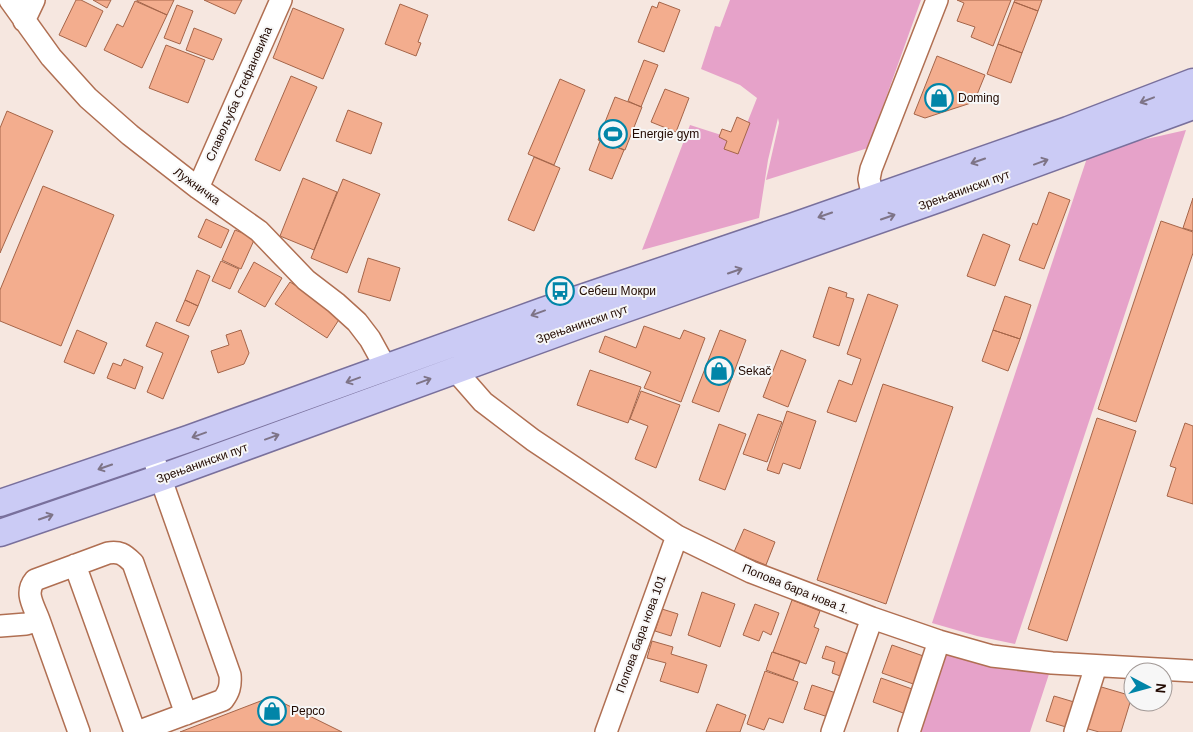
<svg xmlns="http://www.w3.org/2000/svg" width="1193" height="732" font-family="Helvetica,sans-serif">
	<rect width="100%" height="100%" fill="#f6e7e0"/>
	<path fill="#e6a2c9" d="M730 0H921L868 148 766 180 779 123 778 118 768 160 759 218 642 250 690 125 740 141 757 98 740 85 701 69 715 26 720 27Z
		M1186 130 1015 644 977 636 932 623 1089 152Z
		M944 650 1050 671 1030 732H917Z"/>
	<path fill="#f3ad8e" stroke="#a56549" d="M76 0H81L103 11 86 47 59 35Z
		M93 0H111L107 8Z
		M137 0H174L167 15 137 1Z
		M204 0H242L235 14Z
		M957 0H1011L993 46 971 37 975 27 957 21 964 3Z
		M1015 0H1042L1038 11 1014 2Z
		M135 1 167 15 142 68 104 50 117 24 123 27Z
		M659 2 680 10 664 52 638 42 652 6 657 8Z
		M1014 2 1038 11 1022 53 998 44Z
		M400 4 428 15 418 42 421 43 416 56 385 44Z
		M177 5 193 11 180 44 164 38Z
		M293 8 344 29 323 79 273 58Z
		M194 28 222 39 213 60 186 50Z
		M998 44 1022 53 1011 83 987 74Z
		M166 45 205 60 188 103 149 88Z
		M937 56 985 75 974 102 925 118 914 114Z
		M644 60 658 65 641 107 628 101Z
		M291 76 317 87 280 171 255 160Z
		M560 79 585 90 554 165 528 154Z
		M665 89 689 98 676 132 651 122Z
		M615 97 642 107 625 150 598 140Z
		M348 110 382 123 371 154 336 141Z
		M7 111 53 131 0 253V128Z
		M737 117 750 123 738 154 724 149 727 141 719 137 722 129 731 132Z
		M600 141 624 150 612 179 589 170Z
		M534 157 560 168 534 231 508 220Z
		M303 178 337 192 314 250 280 236Z
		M343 179 380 194 347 273 311 258Z
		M43 186 114 215 61 346 0 321V290Z
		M1049 192 1070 200 1044 269 1019 260 1033 223 1037 225Z
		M1193 198V231L1183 228Z
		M206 219 229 230 221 248 198 237Z
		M1161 221 1193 232V253L1136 422 1098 409Z
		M235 230 255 238 241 269 222 260Z
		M983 234 1010 245 995 286 967 276Z
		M368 258 400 268 390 301 358 292Z
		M221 261 239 269 230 289 212 281Z
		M254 262 282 278 265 307 238 292Z
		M197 270 210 276 198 306 185 300Z
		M290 282 342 315 327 338 275 304Z
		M829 287 847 293 846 297 854 299 839 346 813 337Z
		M868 294 898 305 856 422 827 412 839 380 852 385 861 359 847 354Z
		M1005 296 1031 305 1020 339 993 330Z
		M185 300 198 306 189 326 176 321Z
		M156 322 189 336 163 399 147 392 163 353 146 346Z
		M644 326 680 339 684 330 705 338 681 402 644 388 651 372 599 352 605 336 636 348Z
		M77 330 107 343 94 374 64 362Z
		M241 330 249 353 244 364 218 373 211 351 229 345 226 335Z
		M720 330 746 340 719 412 692 402Z
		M993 330 1020 339 1008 371 982 361Z
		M781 350 806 360 788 407 763 397Z
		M124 359 143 367 135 389 107 378 113 363 121 366Z
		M590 370 641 387 628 423 577 405Z
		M883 384 953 407 886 604 817 580Z
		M641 391 680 405 656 468 635 459 648 426 630 419Z
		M787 411 816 421 800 469 783 463 779 474 767 470Z
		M758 414 782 422 767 462 743 454Z
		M1097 418 1136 431 1067 641 1028 629Z
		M1185 423 1193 426V504L1167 496 1176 468 1170 466Z
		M719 424 746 434 725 490 699 480Z
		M744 529 775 542 766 565 734 552Z
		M702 592 735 604 720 647 688 635Z
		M792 600 820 611 814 627 819 629 806 664 773 652Z
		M755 604 779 613 771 635 763 631 759 641 743 635Z
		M662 609 678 614 671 636 655 631Z
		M652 641 673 647 671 654 707 665 698 693 660 681 666 663 647 658Z
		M892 645 929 658 919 686 882 673Z
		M826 646 851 655 843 677 832 673 835 662 822 658Z
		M772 652 800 661 793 680 766 670Z
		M765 671 798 682 783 723 769 718 764 730 747 724Z
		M881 678 915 690 906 714 873 702Z
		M812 685 836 693 828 717 804 709Z
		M1098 686 1132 696 1121 732H1099L1085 728Z
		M1054 696 1074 702 1066 727 1046 721Z
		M271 697 342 732H180Z
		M717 704 746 715 740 732H706Z"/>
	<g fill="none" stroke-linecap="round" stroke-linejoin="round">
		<defs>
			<path id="minor" d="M10 0 51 57 88 98 130 135 198 188 259 231 306 280 336 303 357 322 370 339 386 368
				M24 21 34 0
				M198 188 281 0
				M873 198 869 179 871 169 937 0
				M455 370 483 402 533 440 677 536 751 572 872 618 939 641 992 656 1052 663 1193 671
				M75 565 135 732
				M39 620C34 606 24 593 35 580L108 553C119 551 124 554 133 563L186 714
				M0 626 26 624 39 620 79 732
				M137 732 223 700C229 692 231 686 230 675L151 451
				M606 732 677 536
				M832 732 872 618
				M909 732 939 641
				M1075 732 1096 666"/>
			<path id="major" d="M0 503 188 439 543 311 794 226 1068 130 1193 82
				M0 533 160 478 588 322 941 198 1193 106"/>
		</defs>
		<use href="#minor" stroke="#b06f52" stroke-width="24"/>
		<use href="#major" stroke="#79709c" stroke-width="29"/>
		<use href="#minor" stroke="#fff" stroke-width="21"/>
		<use href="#major" stroke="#cbcbf5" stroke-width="26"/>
	</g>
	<defs><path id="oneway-shaft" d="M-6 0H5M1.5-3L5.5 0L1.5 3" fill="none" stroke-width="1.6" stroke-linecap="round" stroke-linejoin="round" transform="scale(1.25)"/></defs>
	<g stroke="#7e7487">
		<use href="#oneway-shaft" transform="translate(1147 100) rotate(159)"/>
		<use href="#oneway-shaft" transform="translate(978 161) rotate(161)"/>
		<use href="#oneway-shaft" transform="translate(1041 162) rotate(-20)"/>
		<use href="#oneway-shaft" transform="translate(825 215) rotate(161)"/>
		<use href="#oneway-shaft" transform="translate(888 217) rotate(-19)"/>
		<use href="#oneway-shaft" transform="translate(735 271) rotate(-19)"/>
		<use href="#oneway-shaft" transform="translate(538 313) rotate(160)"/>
		<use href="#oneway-shaft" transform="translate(353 380) rotate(160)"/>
		<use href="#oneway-shaft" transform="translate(424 381) rotate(-20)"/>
		<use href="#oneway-shaft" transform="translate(199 435) rotate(160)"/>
		<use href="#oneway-shaft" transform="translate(272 437) rotate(-20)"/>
		<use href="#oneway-shaft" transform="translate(105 467) rotate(161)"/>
		<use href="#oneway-shaft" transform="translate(46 517) rotate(-19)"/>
	</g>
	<defs>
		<symbol id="shop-ring" viewBox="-11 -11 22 22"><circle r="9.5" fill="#f7f7f7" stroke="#0185a8" stroke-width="1.5"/><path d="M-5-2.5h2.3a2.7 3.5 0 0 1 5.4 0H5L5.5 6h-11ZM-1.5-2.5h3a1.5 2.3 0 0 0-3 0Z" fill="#0185a8"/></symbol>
		<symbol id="stadium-ring" viewBox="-11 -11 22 22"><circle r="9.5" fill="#f7f7f7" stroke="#0185a8" stroke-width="1.5"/><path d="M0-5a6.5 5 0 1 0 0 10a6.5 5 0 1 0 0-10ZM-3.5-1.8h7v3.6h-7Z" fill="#0185a8"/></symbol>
		<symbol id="bus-ring" viewBox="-11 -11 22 22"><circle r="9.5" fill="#f7f7f7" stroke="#0185a8" stroke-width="1.5"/><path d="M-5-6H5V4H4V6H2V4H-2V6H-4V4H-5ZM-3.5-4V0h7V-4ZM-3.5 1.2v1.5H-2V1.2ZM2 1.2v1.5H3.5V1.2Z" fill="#0185a8"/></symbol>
	</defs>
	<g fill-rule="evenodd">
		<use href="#shop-ring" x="923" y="82" width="32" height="32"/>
		<use href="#stadium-ring" x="597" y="118" width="32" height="32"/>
		<use href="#bus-ring" x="544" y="275" width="32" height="32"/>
		<use href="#shop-ring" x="703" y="355" width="32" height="32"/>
		<use href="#shop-ring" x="256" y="695" width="32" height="32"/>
	</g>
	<g text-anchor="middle" stroke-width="4" stroke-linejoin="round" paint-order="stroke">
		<g font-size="12" fill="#210901" stroke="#f7f7f7">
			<text transform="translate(239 94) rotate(-66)" y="4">Славољуба Стефановића</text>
			<text transform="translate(197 186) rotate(36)" y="4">Лужничка</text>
			<text transform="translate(964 190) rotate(-20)" y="4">Зрењанински пут</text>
			<text transform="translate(582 324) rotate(-19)" y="4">Зрењанински пут</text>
			<text transform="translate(202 463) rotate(-20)" y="4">Зрењанински пут</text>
			<text transform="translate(796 589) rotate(22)" y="4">Попова бара нова 1.</text>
			<text transform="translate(641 634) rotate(-70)" y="4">Попова бара нова 101</text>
		</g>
		<g font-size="12" fill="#210901" stroke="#f7f7f7" text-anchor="start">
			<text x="958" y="102">Doming</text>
			<text x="632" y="138">Energie gym</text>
			<text x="579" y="295">Себеш Мокри</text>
			<text x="738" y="375">Sekač</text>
			<text x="291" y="715">Pepco</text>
		</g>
	</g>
	<g transform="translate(1148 687) rotate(96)"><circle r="24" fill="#f7f7f7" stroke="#a19895"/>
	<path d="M0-4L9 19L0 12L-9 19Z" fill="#0185a8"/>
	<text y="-8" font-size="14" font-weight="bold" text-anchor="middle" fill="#210901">N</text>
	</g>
</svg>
